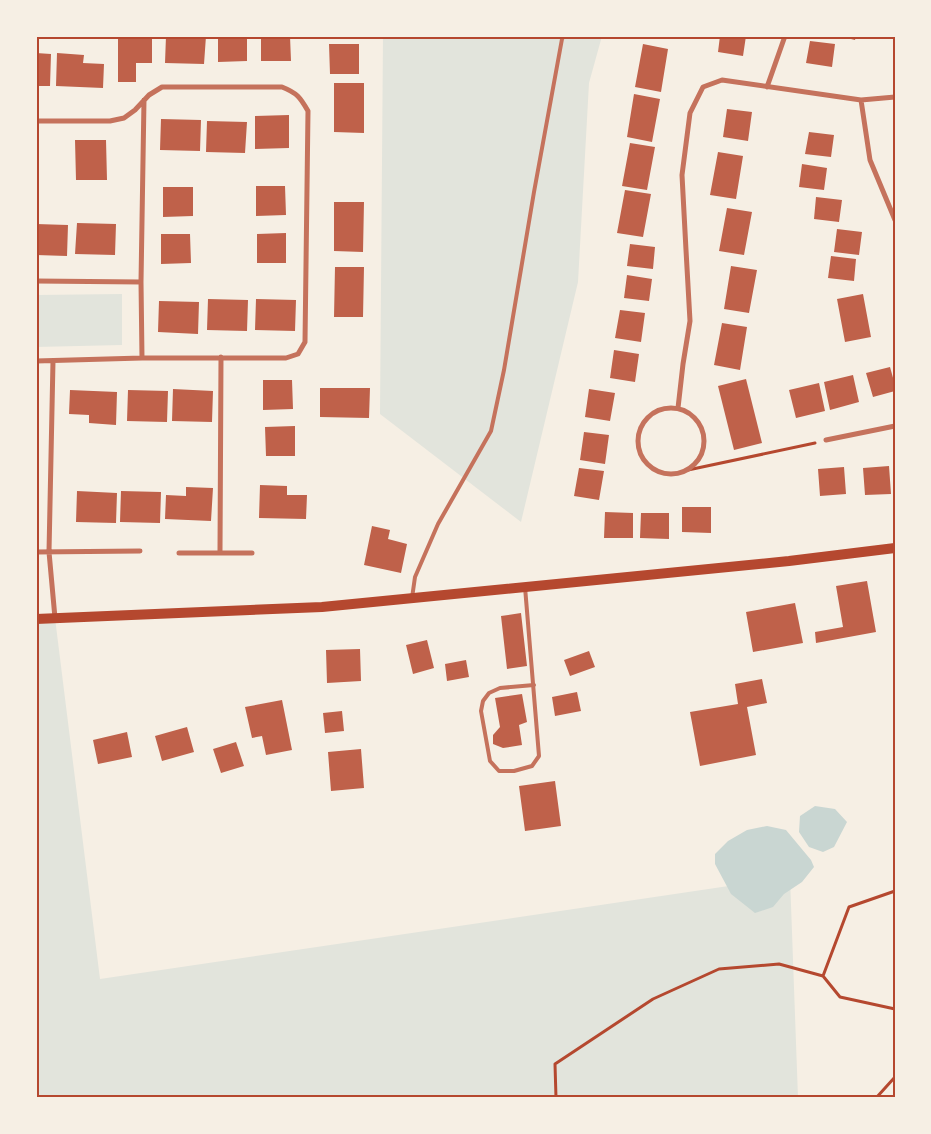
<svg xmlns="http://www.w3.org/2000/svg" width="931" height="1134" font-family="Lora,serif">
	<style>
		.green { fill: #e2e4dc }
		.water { fill: #c9d6d2 }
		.building { fill: #bf614a }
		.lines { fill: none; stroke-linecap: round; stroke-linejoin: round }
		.path { stroke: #b5482f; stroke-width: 3 }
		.service { stroke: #c5725c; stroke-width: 4 }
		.minor { stroke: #c5725c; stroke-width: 5 }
		.secondary { stroke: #b5482f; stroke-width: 10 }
		.neatline { fill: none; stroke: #b5482f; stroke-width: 2 }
	</style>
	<rect width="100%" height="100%" fill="#f6efe4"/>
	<!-- green -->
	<path class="green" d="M383 36H602L589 83 578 282 521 522 380 414Z
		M122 294V345L36 347V295Z
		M36 618H55L100 979 790 877 798 1098H36Z"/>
	<!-- water -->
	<path class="water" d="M815 806 835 809 847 822 834 847 823 852 809 847 799 832 800 816Z
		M767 826 786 830 811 860 814 867 802 882 784 894 773 907 755 913 731 894 715 864V854L728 841 747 830Z"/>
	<!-- building -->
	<path class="building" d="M166 36H206L204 64 165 63Z
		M218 36H247V61L218 62Z
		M261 36H290L291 61H261Z
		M720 36H746L743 56 718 52Z
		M843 36H856L855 40 843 37Z
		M118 39H152V63H136V82H118Z
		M810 41 835 44 832 67 806 63Z
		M329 44H359V74H330Z
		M643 44 668 49 661 92 635 87Z
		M36 53 51 54 50 86H36Z
		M57 53 84 55 83 63 104 64 103 88 56 86Z
		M334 83H364V133L334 132Z
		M634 94 660 99 652 142 627 137Z
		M727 109 752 112 748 141 723 137Z
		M289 115V148L255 149V116Z
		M161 119 201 120 200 151 160 150Z
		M207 121 247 122 245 153 206 152Z
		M809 132 834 135 831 157 805 154Z
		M75 140H106L107 180H76Z
		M630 143 655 147 647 190 622 186Z
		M718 152 743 156 736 199 710 195Z
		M802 164 827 168 824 190 799 187Z
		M256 186H285L286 215 256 216Z
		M163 187H193V216L163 217Z
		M625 190 651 194 643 237 617 233Z
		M816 197 842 200 839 222 814 219Z
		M334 202H364L363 252 334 251Z
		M727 208 752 212 744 255 719 251Z
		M77 223 116 224 115 255 75 254Z
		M36 224 68 225 67 256 36 255Z
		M837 229 862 232 859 255 834 252Z
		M286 233V263H257V234Z
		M161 234H190L191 263 161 264Z
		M630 244 655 247 653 269 627 266Z
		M831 256 856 259 854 281 828 278Z
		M731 266 757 270 749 313 724 309Z
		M335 267H364L363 317H334Z
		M627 275 652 279 649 301 624 298Z
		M863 294 871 337 845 342 837 299Z
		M208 299 248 300 247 331 207 330Z
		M256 299 296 300 295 331 255 330Z
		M159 301 199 302 198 334 158 332Z
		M620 310 645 313 641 342 615 338Z
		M722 323 747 327 740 370 714 365Z
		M614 350 639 354 635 382 610 378Z
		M890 367 895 385V391L873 397 866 373Z
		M853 375 859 402 830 410 824 382Z
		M746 379 762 443 734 450 718 386Z
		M263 380H292L293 409 263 410Z
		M819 383 825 411 796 418 789 390Z
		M320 388H370L369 418 320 417Z
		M173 389 213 391 212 422 172 421Z
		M589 389 615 393 610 421 585 417Z
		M70 390 117 392 116 425 89 423V415L69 414Z
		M128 390 168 391 167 422 127 421Z
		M295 426V456H266L265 427Z
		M584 432 609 435 605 464 580 460Z
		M889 466 891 494 865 495 863 468Z
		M844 467 846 494 820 496 818 469Z
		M579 468 604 471 599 500 574 496Z
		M260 485 287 486V495H307L306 519 259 518Z
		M186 487 213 488 211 521 165 519 166 495 186 496Z
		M77 491 117 493 116 523 76 522Z
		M121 491 161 492 160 523 120 522Z
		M682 507H711V533L682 532Z
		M605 512 633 513V538H604Z
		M641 513H669V539L640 538Z
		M372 526 390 530 388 539 407 544 401 573 364 565Z
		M867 581 876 632 816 643 815 632 843 627 836 586Z
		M795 603 803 643 753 652 746 612Z
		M521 613 527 666 507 669 501 616Z
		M427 640 434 668 413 674 406 645Z
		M360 649 361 681 327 683 326 650Z
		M589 651 595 667 570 676 564 660Z
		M466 660 469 677 447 681 445 664Z
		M762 679 767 703 747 707 756 755 700 766 690 712 738 704 735 684Z
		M577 692 581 711 555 716 552 697Z
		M522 694 527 722 519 725 522 745 503 748 493 744V735L500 727 495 698Z
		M282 700 292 750 266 755 262 736 252 738 245 707Z
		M342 711 344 731 325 733 323 713Z
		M187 727 194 752 162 761 155 736Z
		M127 732 132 757 98 764 93 740Z
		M236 742 244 766 221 773 213 749Z
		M361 749 364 788 331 791 328 752Z
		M555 781 561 826 525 831 519 786Z"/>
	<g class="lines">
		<!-- path -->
		<path class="path" d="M688 470 815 443
			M823 976 840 997 895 1009
			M556 1098 555 1064 653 999 719 969 779 964 823 976 849 907 895 891
			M876 1098 895 1077"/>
		<!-- service -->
		<path class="service" d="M525 587 539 756 532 766 514 771H499L490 761 481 711 483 701 489 693 500 688 534 685
			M412 598 415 577 438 524 491 431 504 370 534 192 562 39 564 36"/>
		<!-- minor -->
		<path class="minor" d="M767 87 785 36
			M861 100 870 160 895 220
			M36 121H110L124 118 135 110 149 95 162 87H282C297 93 300 97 308 111L305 342 298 354 286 358H142L36 361
			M36 281 141 282
			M142 358 141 282 144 100
			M53 361 49 552 55 618
			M638 441a33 33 0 1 1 66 0a33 33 0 1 1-66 0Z
			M678 408 683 364 690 321 686 250 682 175 690 113 703 87 722 80 861 100 895 97
			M826 440 895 426
			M36 552 140 551
			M220 552 221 357
			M179 553H252"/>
		<!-- secondary -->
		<path class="secondary" d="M36 619 322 607 789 561 895 548"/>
	</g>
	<!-- border -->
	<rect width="931" height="1134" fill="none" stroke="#f6efe4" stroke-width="75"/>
	<rect x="38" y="38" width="856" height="1058" class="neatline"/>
</svg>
